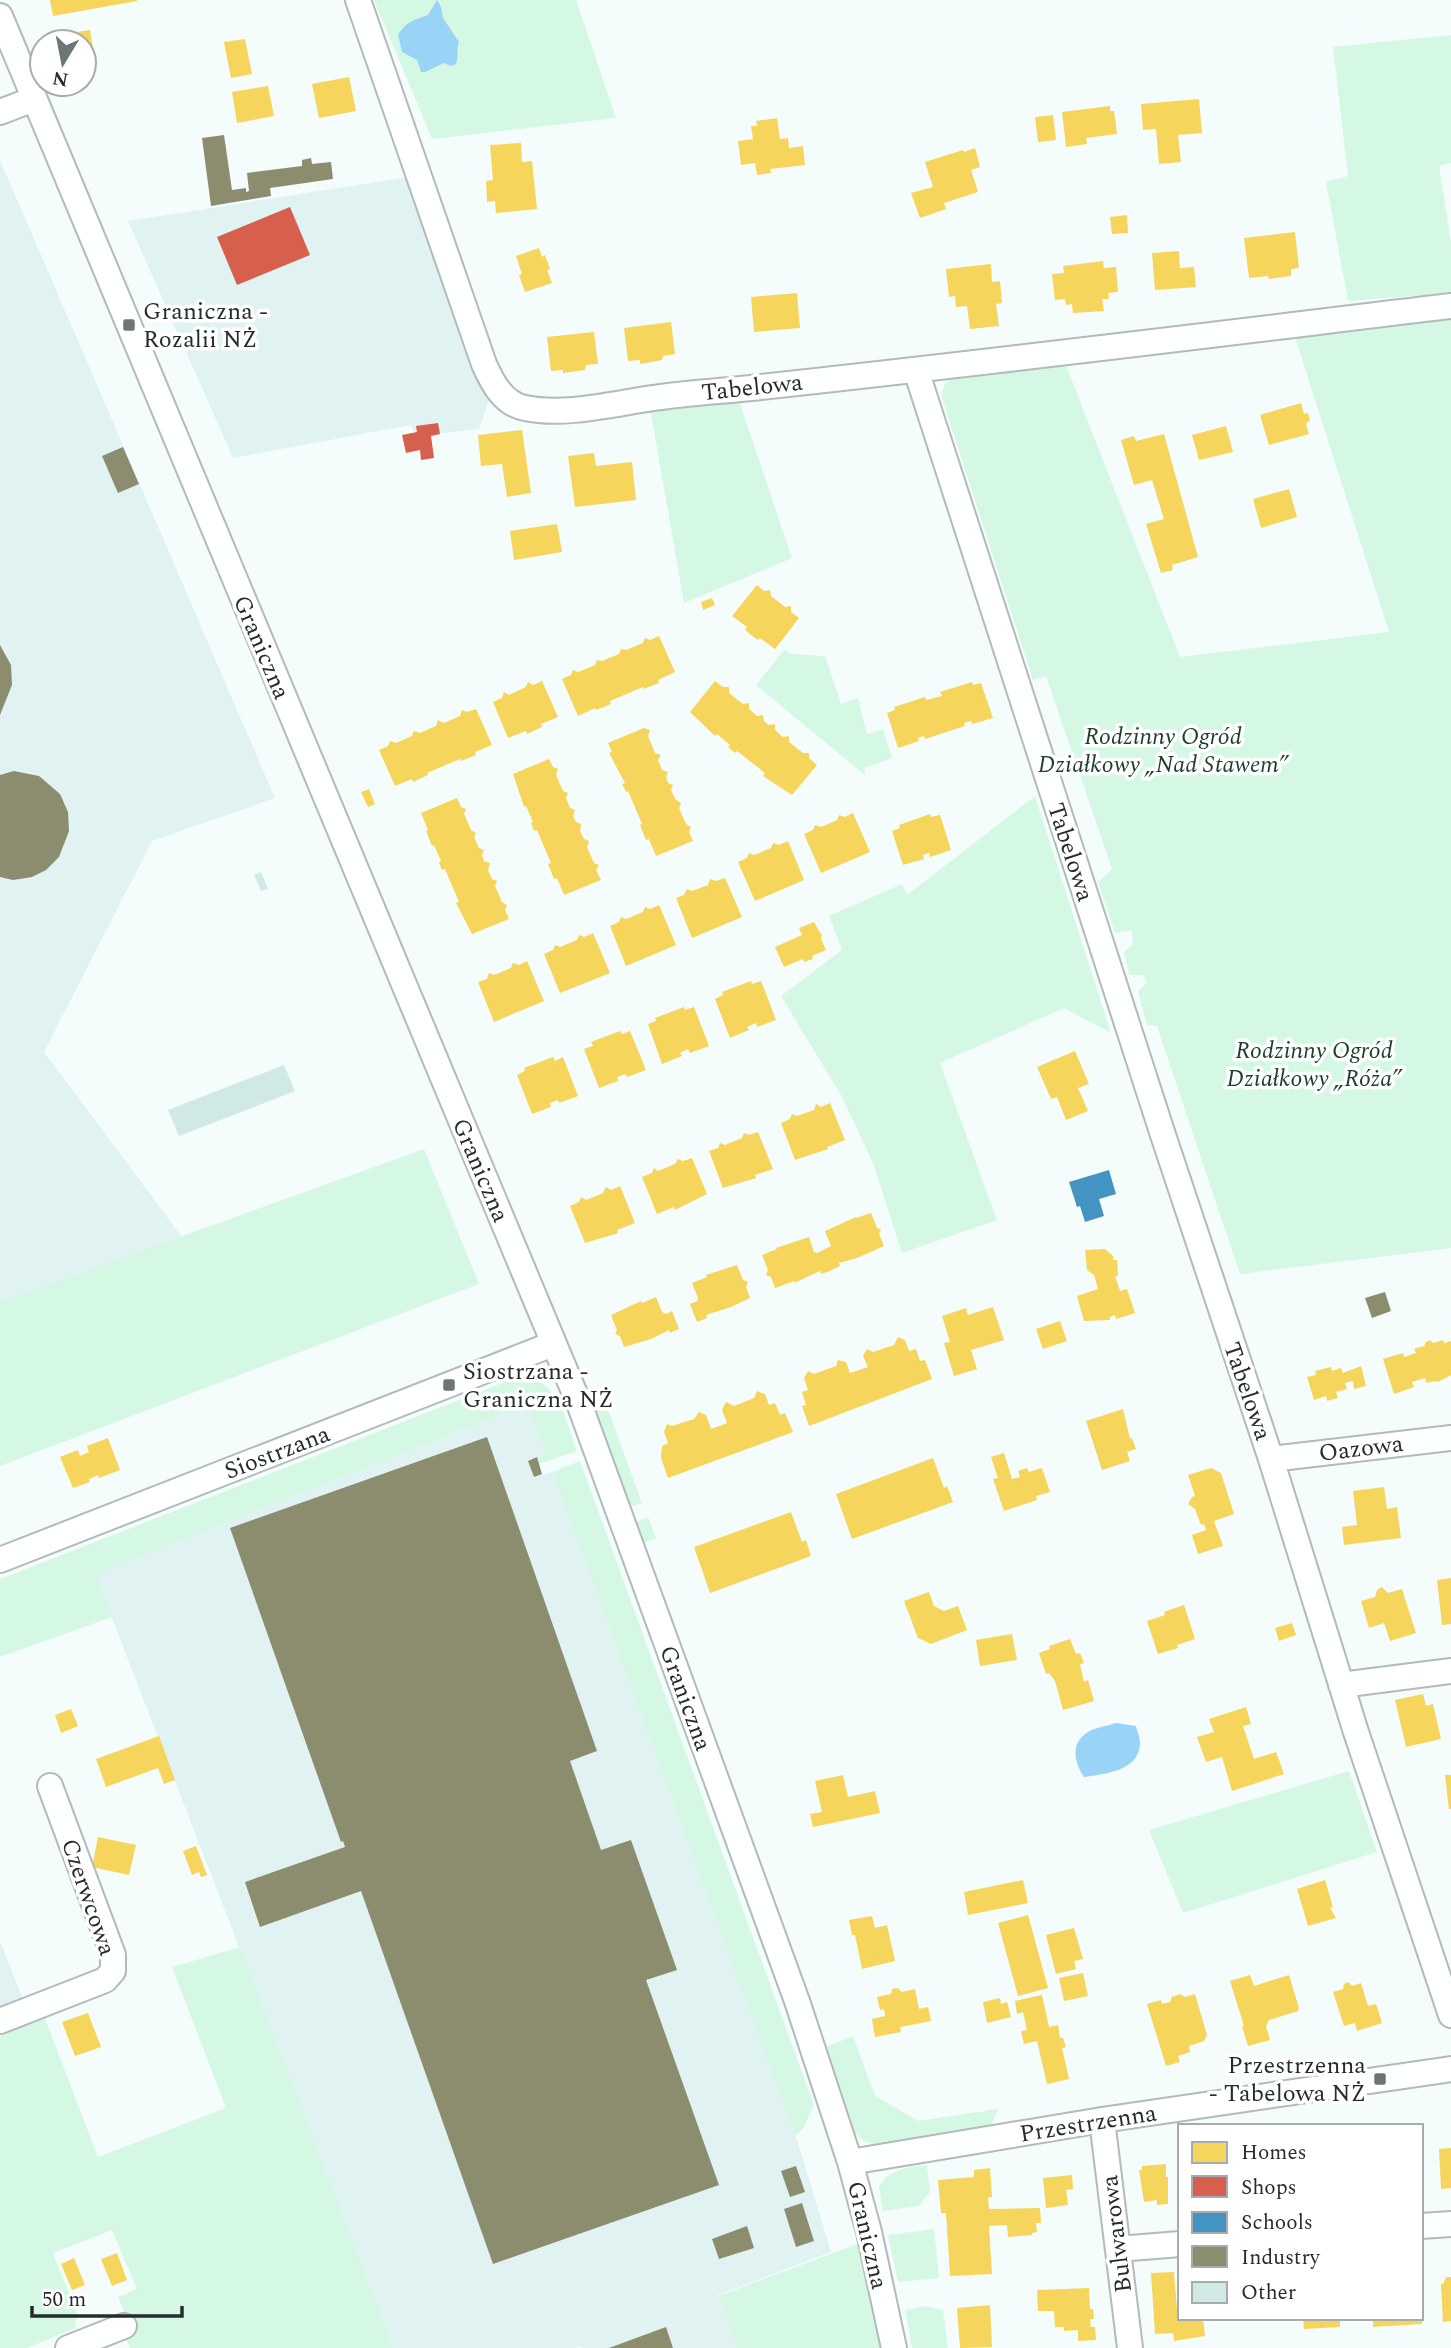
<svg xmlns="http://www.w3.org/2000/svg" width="1451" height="2348" font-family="Spectral,serif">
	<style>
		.built { fill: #e0f2f2 }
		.green { fill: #d5f8e5 }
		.water { fill: #99d4f6 }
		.homes { fill: #f6d55c }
		.shops { fill: #d6604d }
		.schools { fill: #4393c3 }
		.industry { fill: #8c8c6e }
		.building { fill: #d1e9e5 }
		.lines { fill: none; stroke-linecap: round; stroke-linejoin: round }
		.minor-casing { stroke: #b4b9b9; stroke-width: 28 }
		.minor { stroke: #feffff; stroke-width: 24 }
		.poi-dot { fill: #6e7575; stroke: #fff; stroke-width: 2.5 }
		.labels { text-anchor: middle; stroke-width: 7; stroke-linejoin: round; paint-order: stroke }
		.poi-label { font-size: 24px; fill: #262c2c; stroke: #fff; text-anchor: start }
		.street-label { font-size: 24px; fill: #262c2c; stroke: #fff }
		.park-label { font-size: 24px; font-style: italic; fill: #1b3f2c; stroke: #fff }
	</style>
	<rect width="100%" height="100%" fill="#f5fcfc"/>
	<!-- built -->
	<path class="built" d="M0 160 275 798 152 841 44 1052 182 1237 0 1303Z
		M408 177 489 399 479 429 416 436 411 425 233 458 128 221Z
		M528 1405 545 1454 528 1461 534 1477 552 1472 799 2146 831 2252 718 2295 737 2348H582L581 2346 576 2348H394L95 1574Z
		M0 1941 23 1999 0 2008Z"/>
	<!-- green -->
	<path class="green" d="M374 0H576L616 118 432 139Z
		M1451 35V163L1439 166 1451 243V293L1348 301 1326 182 1348 176 1333 47Z
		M1451 316V1248L1240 1274 1157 1026 1147 1025 1138 992 1147 982 1143 975H1129L1124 952 1133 944 1132 930 1115 933 1098 882 1112 869 1046 676 1033 680 941 395 945 384 952 378 1065 363 1180 657 1389 632 1294 334Z
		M738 398 792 558 684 603 650 408Z
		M785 649 791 654 825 656 841 704 858 698 867 734 883 729 892 758 864 768 866 776 756 685Z
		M1035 796 1111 1033 1064 1008 940 1063 997 1220 902 1253 873 1163 841 1095 781 996 842 950 829 916 902 884 907 895Z
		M424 1149 479 1284 0 1466V1302Z
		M518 1377C560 1378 565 1418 577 1451L539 1464 537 1457 545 1454 527 1405 96 1574 112 1617 0 1657V1579Z
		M596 1407 609 1412 642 1503 633 1506 627 1504 592 1408Z
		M580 1461 814 2105 803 2129 795 2136 552 1472Z
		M648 1517 656 1538 643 1543 640 1541 635 1527 638 1521Z
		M1349 1771 1377 1852 1183 1913 1149 1830Z
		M240 1947 394 2348H130L125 2337 133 2334 118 2297 137 2289 112 2230 53 2253 77 2313 75 2328 27 2348H0V2036L44 2016 98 2157 226 2108 172 1967Z
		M853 2036 875 2096 918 2121 998 2109 991 2126 878 2144C867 2144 862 2140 854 2132L826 2047Z
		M927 2165 930 2192 919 2206 883 2211 879 2187C889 2168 907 2168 927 2165Z
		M934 2229 939 2278 898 2282 888 2235Z
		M860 2243 881 2348H737L718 2296Z
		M925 2306 943 2310 948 2348H912L905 2310Z"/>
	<!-- water -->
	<path class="water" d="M437 0 441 7 443 18 459 42C456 50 459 57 456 64L451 66 444 63 425 72H421L417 60 402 52 398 35C406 22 414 20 428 15Z
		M1116 1723 1136 1726C1137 1731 1140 1738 1140 1743 1140 1771 1104 1774 1084 1777 1074 1762 1070 1743 1088 1732 1096 1727 1108 1726 1116 1723Z"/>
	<!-- homes -->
	<path class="homes" d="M50 0H137V1L53 16Z
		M90 30 93 48 84 49V42H65L63 34Z
		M245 39 252 74 231 78 224 42Z
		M349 77 356 111 319 118 312 84Z
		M268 86 274 116 237 123 232 92Z
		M1199 99 1202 133 1178 135 1181 162 1159 164 1156 129 1143 130 1141 104Z
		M1110 106V111H1114L1117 134 1086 138 1087 144 1066 147 1062 112Z
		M1053 115 1056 140 1038 142 1035 117Z
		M777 118 780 139 788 138 789 148 803 146 805 165 770 169 771 173 757 175 755 163 741 165 738 141 753 139 751 126H757L756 121Z
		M521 143 522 162 532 161 537 209 496 213 495 201 487 202 486 181 493 180 490 145Z
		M975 148 980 167 971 170 978 192 944 203 946 209 920 218 911 193 933 187 925 162 963 150 964 152Z
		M1127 215 1128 233 1112 234 1110 217Z
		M1295 232 1299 268 1291 269V276L1269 279 1268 276 1249 278 1244 238Z
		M539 248 542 257 545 255 550 269 547 270 552 283 525 292 519 275 522 274 516 256Z
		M1179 251 1180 268 1194 267 1196 287 1155 290 1152 253Z
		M1103 261 1104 268 1116 267 1118 292 1108 293 1109 299H1102L1104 311 1073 313 1072 304 1066 305 1065 299 1055 300 1052 274 1064 273 1063 266Z
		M991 264 992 282 1000 281 1002 303 996 304 999 326 970 329 967 306 956 307 955 296 949 297 946 269Z
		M797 293 800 328 754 332 751 297Z
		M671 322 675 354 663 356 662 360 640 364V360L628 361 624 328Z
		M594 332 598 364 586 365 585 370 563 373V370L551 371 547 337Z
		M1301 403 1304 414 1308 413 1310 420 1306 424 1309 434 1269 445 1260 415Z
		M1226 426 1233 452 1199 460 1192 435Z
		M522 430 531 493 507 497 502 464 481 466 478 435Z
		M1164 434 1198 557 1172 565 1173 570 1161 573 1146 524 1164 519 1159 503 1152 480 1134 485 1121 440 1134 436 1136 441Z
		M594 453 596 466 632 462 636 500 575 507 568 456Z
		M1289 489 1297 517 1261 528 1253 499Z
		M557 524 562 552 514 560 510 531Z
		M757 585 764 591 770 590 771 596 785 607 791 606V612L799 618 775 649 760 638 758 640 751 635 745 630 747 627 732 616Z
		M712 598 715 605 703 610 701 602Z
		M659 636 675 672 658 680 659 683 651 686 644 689 643 687 610 701 611 704 604 707 596 710 595 708 578 716 562 679 571 675 573 670 578 672 595 665 597 660 602 661 619 654 621 649 626 650 643 643 645 638 650 640Z
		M542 681 558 717 541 724 542 727 527 734 526 731 508 738 493 702 502 698 504 692 509 695 526 687 528 682 533 685Z
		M715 681 723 687H729V693L743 704 749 703V709L757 716 763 715 764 721 769 725 775 724V730L783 737 789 736V742L803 753H809V758L817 765 792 795 763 776 765 773 737 751 735 753 728 747 730 745 717 734 715 736 690 712Z
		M972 682 973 685 981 683 993 718 972 724 971 721 964 723 965 726 925 739 924 736 918 738 919 741 898 748 887 713 895 710 894 707 925 697 926 700 942 696 940 692Z
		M476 709 492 745 475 752 476 755 461 761 460 759 427 773 428 775 413 782 412 779 395 786 379 750 388 746 390 741 396 743 412 736 414 731 420 733 436 726 438 720 444 723 460 716 462 710 467 712Z
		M644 728 650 730 648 736 655 753 661 755 658 760 662 770 668 772 666 777 668 783 673 785 671 790 676 800 681 803 679 808 686 824 691 827 689 832 693 841 656 856 649 839 646 840 640 825 642 824 628 791 626 792 622 784 625 783 609 753 612 752 608 743Z
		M549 759 553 767 558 769 556 775 563 791 568 793 566 798 570 808 575 810 573 816 576 822 581 824 580 831 584 839 589 841 587 847 594 863 599 865 596 870 601 880 564 895 557 878 554 879 548 864 551 863 537 830 534 831 531 823 533 822 526 806 524 807 513 774Z
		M369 789 375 804 368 807 361 792Z
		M457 798 461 807 466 809 464 814 471 830 476 833 474 837 479 848 484 850 482 855 484 861 490 863 488 870 492 879 497 881 495 886 502 902 507 905 505 910 509 919 472 934 456 903 459 902 445 869 442 870 439 863 441 861 434 845 432 846 426 831 428 830 421 813Z
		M853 813 870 852 821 873 804 834 813 830 815 825 821 827 837 820 839 815 845 817Z
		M930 814 931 817 940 815 951 850 930 857 929 853 923 855 924 859 903 865 892 831 900 828 899 825Z
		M788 841 804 880 755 901 738 862 747 858 749 853 754 855 771 848 773 843 779 845Z
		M725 878 742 917 692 938 676 898 684 895 687 889 692 891 708 885 710 879 716 881Z
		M659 905 676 945 626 966 610 926 619 922 621 917 626 919 643 912 645 907 650 909Z
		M814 922 822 936 821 939 826 950 812 956 813 959 804 962 803 959 784 967 775 947 802 935 799 928Z
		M593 933 610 973 560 993 544 954 553 950 555 945 560 947 577 940 579 935 584 937Z
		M527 961 544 1001 494 1022 478 982 487 979 489 973 494 975 511 968 513 963 519 965Z
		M751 981 752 984 761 981 776 1020 757 1027 756 1023 747 1027 749 1030 730 1038 715 999 723 995 722 992Z
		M684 1007 685 1010 694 1007 709 1046 690 1053 688 1049 680 1053 682 1056 662 1064 648 1024 656 1021 655 1018Z
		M620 1031 622 1034 630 1031 646 1070 627 1077 625 1074 617 1077 618 1081 599 1088 584 1049 593 1046 591 1042Z
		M1075 1051 1089 1084 1078 1088 1088 1111 1066 1120 1057 1097 1051 1099 1037 1067Z
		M553 1057 555 1061 563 1057 578 1096 559 1103 558 1100 550 1103 551 1107 532 1114 517 1075 525 1071 524 1068Z
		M830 1103 845 1140 827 1147 828 1149 795 1160 781 1123 790 1119 792 1114 797 1116 814 1110 816 1104 821 1107Z
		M758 1132 773 1169 755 1175 756 1178 723 1188 709 1151 718 1148 720 1143 725 1145 742 1138 744 1133 749 1135Z
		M692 1158 707 1194 675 1210 674 1207 657 1214 642 1177 652 1173 654 1168 658 1171 675 1164 678 1159 683 1161Z
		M620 1186 635 1223 617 1230 618 1233 585 1243 570 1206 579 1202 581 1197 586 1200 603 1193 606 1187 611 1190Z
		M871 1213 877 1228 881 1230 879 1234 884 1246 857 1258 839 1263 840 1266 830 1271 821 1274 820 1271 794 1283V1281L775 1288 771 1277 766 1275 768 1270 762 1255 777 1249 776 1248 809 1237 814 1252 817 1253 831 1246 825 1231 856 1217V1218Z
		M1105 1249 1113 1256V1260H1117L1118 1276H1115L1120 1291 1127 1289 1135 1313 1116 1319 1115 1315 1110 1317V1320L1084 1321 1077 1296 1098 1289 1094 1275 1087 1270 1085 1250Z
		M737 1265 743 1280 748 1282 746 1287 750 1298 731 1307 706 1315 707 1318 697 1322 690 1304 697 1301 698 1298 692 1283 707 1277 706 1275Z
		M656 1297 662 1312 666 1314 672 1311 679 1329 670 1333 669 1330 651 1339 624 1347 620 1336 615 1334 617 1330 611 1315 641 1301 642 1303Z
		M993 1307 1004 1340 971 1350 977 1369 954 1376 944 1343 950 1342 942 1316 966 1308 968 1315Z
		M1060 1321 1067 1341 1043 1349 1036 1329Z
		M898 1337 905 1340 909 1351 916 1349 920 1361 925 1360 932 1379 809 1426 802 1406 806 1405 802 1392 808 1390 804 1378 808 1371 814 1374 836 1366 838 1360 846 1362 850 1373 868 1367 863 1356 867 1349 873 1352 894 1345Z
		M1430 1340 1433 1343 1443 1340 1444 1343 1451 1341V1375L1438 1382 1435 1381 1426 1383 1425 1378 1412 1382 1414 1387 1394 1394 1383 1359 1403 1353 1404 1357 1416 1353 1414 1349 1424 1346 1426 1342Z
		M1361 1366 1366 1386 1354 1389 1353 1381 1345 1383 1347 1389 1336 1392 1338 1398 1327 1401 1326 1396 1314 1400 1307 1377 1316 1375 1315 1371 1331 1367 1332 1371 1341 1368 1343 1373Z
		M757 1391 765 1394 769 1405 775 1403 780 1415 785 1413 793 1432 668 1478 661 1458 662 1446 668 1443 664 1432 667 1424 672 1426 694 1419 699 1412 706 1415 711 1429 722 1425 727 1423 722 1410 726 1402 734 1406 754 1398Z
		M1123 1409 1130 1439 1132 1438 1136 1449 1127 1452 1130 1461 1102 1470 1086 1421Z
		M108 1438 120 1470 99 1478 98 1475 89 1479 90 1482 73 1488 60 1457 78 1450 80 1456 89 1452 87 1446Z
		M1004 1453 1012 1479 1020 1477 1018 1471 1027 1468 1029 1472 1042 1468 1050 1492 1036 1496 1037 1500 1004 1511 993 1479 998 1478 991 1457Z
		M933 1458 944 1488 947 1486 953 1502 852 1539 836 1494Z
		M1211 1468 1221 1473 1234 1514 1214 1521 1223 1546 1198 1554 1192 1535 1206 1530 1204 1524 1201 1525 1195 1509 1188 1504 1192 1497 1195 1496 1188 1475Z
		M1384 1487 1387 1509 1397 1507 1401 1538 1344 1545 1342 1527 1357 1525 1353 1491Z
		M791 1512 802 1542 806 1540 811 1556 710 1593 694 1547Z
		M1451 1578V1624L1442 1625 1437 1580Z
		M1382 1587 1388 1593 1402 1589 1416 1633 1390 1641 1384 1623 1369 1628 1361 1601 1375 1597 1377 1590Z
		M929 1592 934 1606 944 1611 958 1606 967 1630 931 1644 918 1638 904 1601Z
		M1184 1605 1195 1639 1177 1645 1178 1648 1158 1654 1147 1621 1165 1615 1164 1612Z
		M1292 1623 1296 1635 1279 1641 1275 1628Z
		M1012 1634 1017 1660 980 1666 976 1640Z
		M1070 1639 1076 1654 1080 1653 1084 1663 1080 1664 1084 1682 1088 1680 1094 1701 1063 1710 1055 1681 1049 1673 1046 1674 1039 1653 1050 1649 1049 1646Z
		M1423 1694 1426 1706 1433 1704 1441 1739 1406 1747 1395 1700Z
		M1246 1707 1251 1724 1243 1726 1254 1759 1276 1752 1284 1774 1232 1791 1222 1757 1206 1762 1197 1737 1214 1732 1209 1719Z
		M71 1709 78 1726 61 1733 55 1715Z
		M159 1736 175 1780 164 1784 158 1768 106 1787 96 1759Z
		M843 1775 848 1797 875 1791 880 1813 813 1827 810 1814 822 1812 815 1781Z
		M1445 1775H1451V1809H1449Z
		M98 1837 136 1845 129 1875 92 1867Z
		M196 1846 207 1875 201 1877 199 1872 192 1875 183 1851Z
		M1023 1880 1028 1903 968 1915 964 1892Z
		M1325 1880 1333 1907 1330 1908 1336 1918 1308 1926 1297 1889Z
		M1028 1915 1048 1988 1018 1996 998 1923Z
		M872 1916 875 1928 887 1925 895 1961 862 1969 855 1935H852L849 1920Z
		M1074 1928 1083 1959 1074 1961 1076 1969 1056 1974 1046 1935Z
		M1083 1973 1088 1996 1064 2001 1059 1978Z
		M1250 1975 1254 1986 1289 1975 1299 2008 1298 2011 1269 2020 1266 2026 1270 2040 1248 2046 1242 2026H1244L1230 1981Z
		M1348 1982 1352 1986 1361 1983 1368 2006 1376 2004 1382 2023 1357 2031 1355 2023 1344 2026 1333 1992 1343 1989 1344 1984Z
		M898 1988 902 1992 915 1989 919 2009 928 2007 931 2021 900 2027 901 2032 875 2037 872 2019 885 2016 884 2009 880 2010 877 1997 891 1994 892 1989Z
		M1180 1994 1185 1997 1195 1994 1207 2035 1204 2041 1189 2046 1190 2052 1178 2056 1180 2062 1166 2066 1147 2004 1161 2000 1162 2004 1170 2002 1172 1997Z
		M1042 1995 1049 2027 1058 2025 1060 2038H1063L1066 2047 1062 2048 1069 2079 1047 2084 1037 2041 1024 2044 1021 2031 1027 2030 1023 2012 1017 2014 1015 2001Z
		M1000 1998 1001 2004 1007 2002 1011 2017 987 2023 983 2002Z
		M88 2013 101 2047 75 2056 62 2022Z
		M1451 2148V2188L1441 2189 1439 2149Z
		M1166 2164V2177H1168V2204L1157 2205V2200L1144 2202 1139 2170H1142V2166Z
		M990 2168 992 2197H988L989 2209 1040 2208 1041 2223H1036L1037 2232 1032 2233V2235L1008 2237 1007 2225 989 2226 992 2274 950 2276 946 2213H941L938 2180 974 2177V2170Z
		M1072 2175 1073 2189 1066 2190 1068 2205 1046 2208 1043 2178Z
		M117 2253 127 2280 112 2286 101 2259Z
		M74 2258 85 2285 72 2290 61 2264Z
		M1174 2272 1177 2309H1180V2318H1203L1205 2336 1174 2341 1173 2333 1155 2334 1151 2273Z
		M1446 2277H1451V2321L1443 2322 1441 2284H1443Z
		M1089 2288 1090 2309H1093L1094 2319H1090L1091 2327H1095L1096 2340 1078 2341V2330L1064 2331V2327H1055L1054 2311H1038L1037 2290Z
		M990 2305 992 2347 960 2348 957 2308Z
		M1303 2318H1340V2327L1304 2329Z
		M1373 2318H1422V2324L1373 2327Z"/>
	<!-- shops -->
	<path class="shops" d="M290 207 310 255 237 285 217 237Z
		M438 423 440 434 431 436 434 458 421 460 420 450 406 453 402 435 417 432 416 426Z"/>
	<!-- schools -->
	<path class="schools" d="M1109 1170 1116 1194 1099 1199 1104 1216 1085 1222 1080 1206 1077 1207 1069 1182Z"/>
	<!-- industry -->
	<path class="industry" d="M224 135 232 190 246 188V192L249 191 247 173 302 166V160L311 158 312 164 331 162 333 179 270 188 271 196 211 206 202 138Z
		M123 447 139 484 118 493 102 456Z
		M0 645 11 665 12 685 0 715Z
		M14 771 39 776 60 794 68 812 69 831 59 857 46 870 32 877 13 880 0 877V775Z
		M1385 1292 1391 1311 1372 1318 1365 1298Z
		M487 1437 597 1751 570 1761 601 1850 631 1840 677 1970 646 1980 719 2185 493 2264 361 1891 260 1927 245 1882 345 1847 343 1841 341 1842 230 1528Z
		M537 1457 542 1474 534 1477 528 1461Z
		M796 2166 805 2192 790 2197 781 2171Z
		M802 2203 814 2241 796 2247 784 2209Z
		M747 2226 754 2248 719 2259 712 2239Z
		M666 2327 673 2348H609Z"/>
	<!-- building -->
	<path class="building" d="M261 872 268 889 261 891 254 875Z
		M284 1065 295 1091 179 1136 168 1110Z"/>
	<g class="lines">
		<!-- minor casing -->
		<g class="minor-casing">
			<path id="minor" d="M358 0 484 364C492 382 503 404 525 408 567 417 619 402 661 397 691 393 721 391 751 388 985 363 1218 334 1451 306
				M0 16 580 1406 797 2001 850 2162 869 2232 894 2348
				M0 112 34 99
				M916 370 1163 1135 1271 1459 1356 1732 1451 2015
				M1271 1459 1451 1438
				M0 1560 553 1344
				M1341 1685 1451 1671
				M0 2021 105 1980 113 1971V1955L50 1786
				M1102 2120 1130 2348
				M850 2162 1102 2120 1451 2069
				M1421 2226 1451 2224
				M1118 2249 1180 2244
				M68 2348 124 2326"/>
		</g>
		<!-- minor -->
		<use href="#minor" class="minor"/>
	</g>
	<!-- markers -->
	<g class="poi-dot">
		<rect x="122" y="318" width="14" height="14" rx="3.5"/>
		<rect x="442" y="1378" width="14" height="14" rx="3.5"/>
		<rect x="1373" y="2072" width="14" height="14" rx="3.5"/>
	</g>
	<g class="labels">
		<!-- poi labels -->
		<g class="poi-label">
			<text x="143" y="319">Graniczna -<tspan x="143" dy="28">Rozalii NŻ</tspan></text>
			<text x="463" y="1379">Siostrzana -<tspan x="463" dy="28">Graniczna NŻ</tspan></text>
			<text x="1366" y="2073" text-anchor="end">Przestrzenna<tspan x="1366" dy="28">- Tabelowa NŻ</tspan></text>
		</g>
		<!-- street labels -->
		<g class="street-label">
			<text transform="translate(752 387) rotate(-6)" y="8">Tabelowa</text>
			<text transform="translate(262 647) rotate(67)" y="8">Graniczna</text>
			<text transform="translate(1071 852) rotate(72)" y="8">Tabelowa</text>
			<text transform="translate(481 1170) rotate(67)" y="8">Graniczna</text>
			<text transform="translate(1248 1391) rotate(71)" y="8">Tabelowa</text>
			<text transform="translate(1361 1448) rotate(-7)" y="8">Oazowa</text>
			<text transform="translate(277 1452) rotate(-21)" y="8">Siostrzana</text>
			<text transform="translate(686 1698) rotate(70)" y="8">Graniczna</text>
			<text transform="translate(89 1897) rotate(71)" y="8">Czerwcowa</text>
			<text transform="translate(1088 2123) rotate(-9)" y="8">Przestrzenna</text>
			<text transform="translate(1116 2234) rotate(-97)" y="8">Bulwarowa</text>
			<text transform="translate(868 2235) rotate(77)" y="8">Graniczna</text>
		</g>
		<!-- park labels -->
		<g class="park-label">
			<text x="1163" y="744">Rodzinny Ogród<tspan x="1163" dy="28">Działkowy „Nad Stawem”</tspan></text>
			<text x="1314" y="1058">Rodzinny Ogród<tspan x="1314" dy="28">Działkowy „Róża”</tspan></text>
		</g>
	</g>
	<!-- legend -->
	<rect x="1178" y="2124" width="245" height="196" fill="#ffffff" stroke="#a8abab" stroke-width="2"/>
	<rect x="1192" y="2142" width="35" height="21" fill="#f6d55c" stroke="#a8abab" stroke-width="2"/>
	<text x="1241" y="2159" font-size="21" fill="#262c2c">Homes</text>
	<rect x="1192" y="2176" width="35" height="21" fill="#d6604d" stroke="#a8abab" stroke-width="2"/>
	<text x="1241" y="2194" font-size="21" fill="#262c2c">Shops</text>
	<rect x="1192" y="2212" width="35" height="21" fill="#4393c3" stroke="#a8abab" stroke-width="2"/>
	<text x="1241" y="2229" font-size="21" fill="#262c2c">Schools</text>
	<rect x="1192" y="2246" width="35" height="21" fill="#8c8c6e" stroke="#a8abab" stroke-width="2"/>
	<text x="1241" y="2264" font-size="21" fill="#262c2c">Industry</text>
	<rect x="1192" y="2282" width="35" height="21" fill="#d1e9e5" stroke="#a8abab" stroke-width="2"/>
	<text x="1241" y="2299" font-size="21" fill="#262c2c">Other</text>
	<!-- north arrow -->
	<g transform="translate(63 63) rotate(190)"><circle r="33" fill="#ffffff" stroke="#a8abab" stroke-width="2"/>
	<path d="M0-5L12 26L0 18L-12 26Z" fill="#6e7575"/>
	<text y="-10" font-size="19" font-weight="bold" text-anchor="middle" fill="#262c2c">N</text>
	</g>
	<!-- scale -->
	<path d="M32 2306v10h150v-10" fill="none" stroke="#262c2c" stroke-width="3.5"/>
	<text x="42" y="2306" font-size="21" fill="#262c2c" stroke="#ffffff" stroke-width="5" paint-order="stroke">50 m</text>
</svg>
